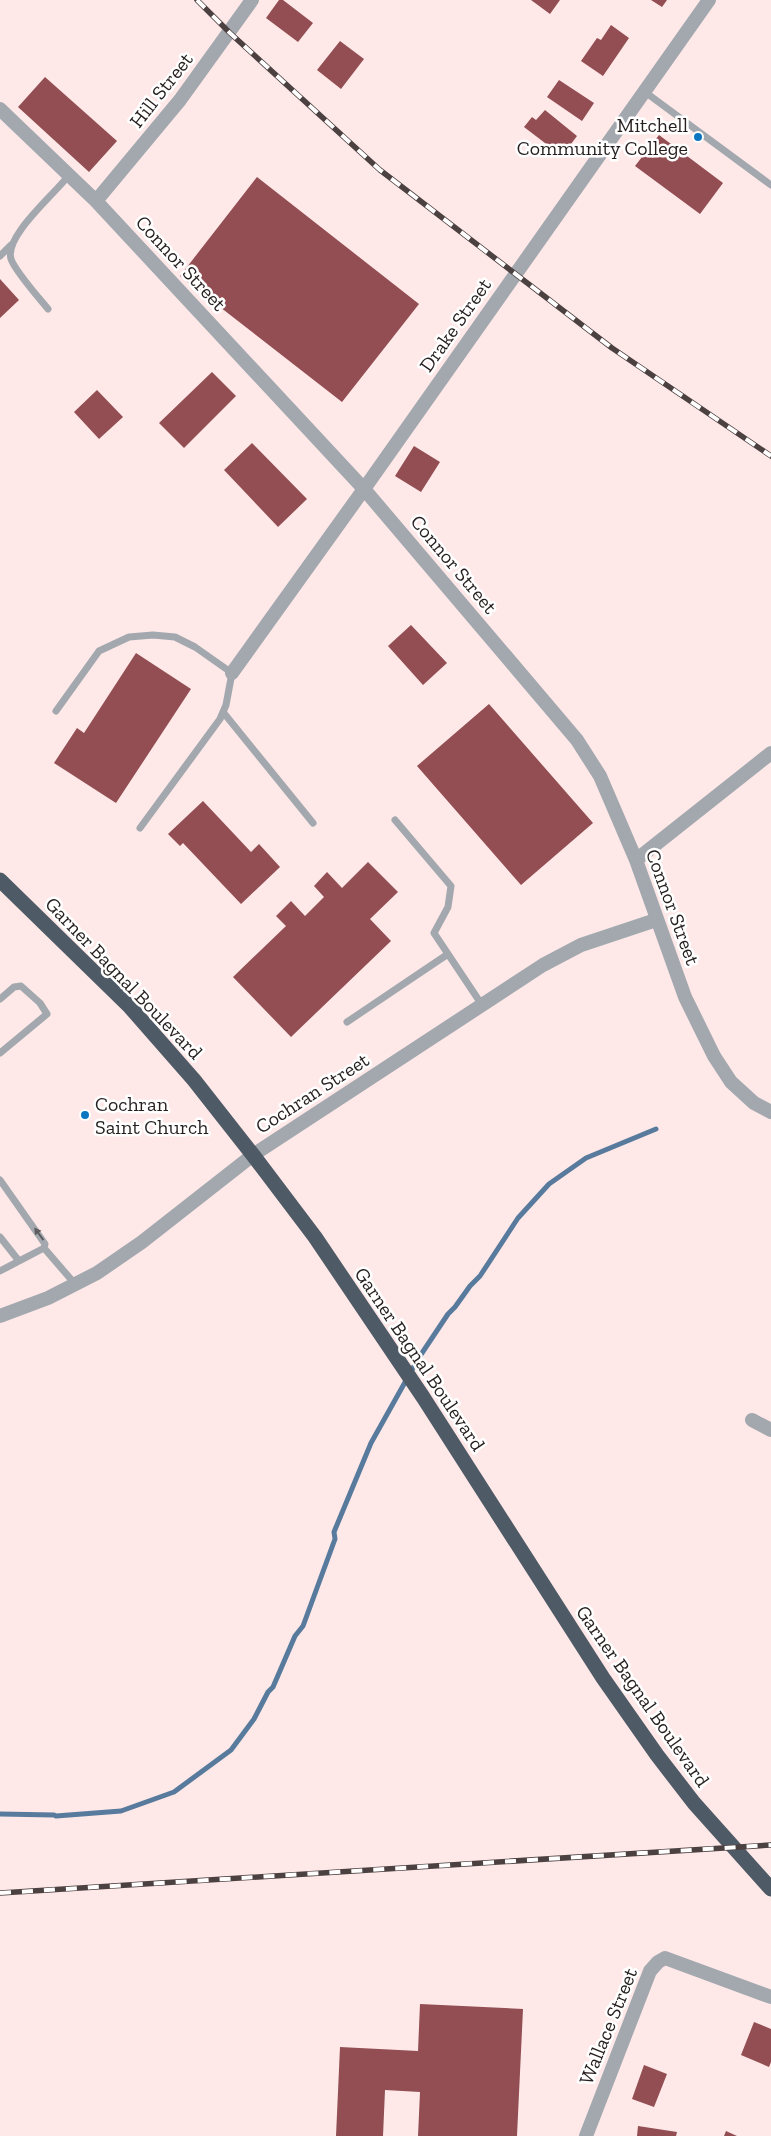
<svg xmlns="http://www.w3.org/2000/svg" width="771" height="2136" font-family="'Zilla Slab',serif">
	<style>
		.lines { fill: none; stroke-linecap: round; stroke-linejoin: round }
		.stream { stroke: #587b9d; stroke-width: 5 }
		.building { fill: #924e52 }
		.lane { stroke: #a2a8ae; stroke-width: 7 }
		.street { stroke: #a2a8ae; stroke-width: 14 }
		.highway { stroke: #4e5a65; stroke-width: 15 }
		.rail-casing { stroke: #4c4141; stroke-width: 5.5 }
		.rail { stroke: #fff; stroke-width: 4; stroke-dasharray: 11; stroke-linecap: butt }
		.oneway { fill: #5e5c5f }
		.poi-dot { fill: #0a75c0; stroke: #fff; stroke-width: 2 }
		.labels { text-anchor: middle; stroke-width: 5; stroke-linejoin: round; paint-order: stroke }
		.street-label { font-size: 20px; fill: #261e1e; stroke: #fff }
		.poi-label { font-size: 20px; fill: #261e1e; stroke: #fff; text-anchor: end }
	</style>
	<rect width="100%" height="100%" fill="#fee8e8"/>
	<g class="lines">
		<!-- stream -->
		<path class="stream" d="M0 1814 54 1815 56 1816 121 1811 174 1792 231 1750 254 1719 268 1692 273 1687 295 1636 303 1626 335 1539 334 1532 371 1443 418 1359 448 1314 455 1307 470 1286 480 1276 518 1218 549 1184 586 1158 656 1129"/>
	</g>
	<!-- building -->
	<path class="building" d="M279 0H283L313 23 298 42 266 18Z
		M531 0H560L550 14Z
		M651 0H667L662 7Z
		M611 25 629 38 603 76 581 61 597 38 601 40Z
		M340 41 364 59 341 89 317 70Z
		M45 77 117 141 89 172 18 107Z
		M559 80 594 103 582 121 547 97Z
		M545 110 577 136 562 156 524 127 532 117 536 120Z
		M659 135 723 183 700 214 635 166Z
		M257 177 419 304 342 402 180 276Z
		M0 279 19 300 0 318Z
		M212 372 236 396 184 448 159 423Z
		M97 390 123 417 99 439 74 412Z
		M252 443 307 499 278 527 224 470Z
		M414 446 440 462 421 492 395 476Z
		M411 625 447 663 423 685 388 646Z
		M136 653 191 689 116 803 54 763 77 728 84 733Z
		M489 704 593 823 521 885 417 766Z
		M203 801 251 852 259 844 280 867 241 904 183 843 180 846 168 834Z
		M368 862 398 892 370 919 391 941 291 1037 233 977 286 926 276 916 291 901 305 916 324 897 314 886 327 872 342 888Z
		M420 2004 523 2009 517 2136H418L420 2092 385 2090 383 2136H336L340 2047 418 2051Z
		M754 2022 771 2029V2062L769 2067 741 2055Z
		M644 2065 667 2074 654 2107 632 2099Z
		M638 2126 677 2132 676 2136H637Z
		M726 2131 737 2136H724Z"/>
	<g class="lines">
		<!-- lane -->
		<path class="lane" d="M645 92 771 185
			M0 256 11 245
			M48 309C39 298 15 271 11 259 4 236 55 194 69 175
			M56 711 99 651 129 637 153 635 175 637 195 647 232 673 226 705 220 719 140 828
			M223 712 313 823
			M395 820 451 886 448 907 434 933 482 1005
			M0 999 14 987 21 986 40 1003 47 1014 0 1053
			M347 1022 448 954
			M0 1180 45 1244 44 1248 0 1271
			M0 1237 19 1261
			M44 1248 75 1284"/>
		<!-- street -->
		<path class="street" d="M0 109 96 201 364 489 577 740 600 776 636 860 685 997 714 1056 731 1082 754 1103 771 1112
			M96 201 180 100 252 0
			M232 673 364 489 709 0
			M636 860 771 753
			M0 1316 48 1298 97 1273 142 1242 253 1155 543 965 581 945 656 920
			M752 1420 771 1430
			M586 2136 650 1971 658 1962 665 1958 771 1997"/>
		<!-- highway -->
		<path class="highway" d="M0 880 130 1007 194 1080 253 1155 315 1237 423 1397 603 1678 657 1755 694 1803 771 1889"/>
		<!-- rail casing -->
		<g class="rail-casing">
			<path id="rail" d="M197 0 230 33 380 170 612 348 771 456
				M0 1893 771 1845"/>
		</g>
		<!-- rail -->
		<use href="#rail" class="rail"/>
	</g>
	<!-- one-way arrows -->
	<defs><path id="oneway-solid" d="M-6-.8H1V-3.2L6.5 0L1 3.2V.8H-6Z" transform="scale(1.25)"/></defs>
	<use class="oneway" href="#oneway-solid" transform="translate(39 1234) rotate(-126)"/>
	<!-- markers -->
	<g class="poi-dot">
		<circle cx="698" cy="137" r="5"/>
		<circle cx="85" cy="1115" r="5"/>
	</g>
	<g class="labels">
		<!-- street labels -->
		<g class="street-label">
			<text transform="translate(161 90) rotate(-52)" y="7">Hill Street</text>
			<text transform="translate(181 263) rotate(47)" y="7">Connor Street</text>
			<text transform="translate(455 325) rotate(-55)" y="7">Drake Street</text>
			<text transform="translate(454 564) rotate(50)" y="7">Connor Street</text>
			<text transform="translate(673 907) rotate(70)" y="7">Connor Street</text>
			<text transform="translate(124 978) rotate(46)" y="7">Garner Bagnal Boulevard</text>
			<text transform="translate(312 1093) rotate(-33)" y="7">Cochran Street</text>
			<text transform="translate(420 1359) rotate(56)" y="7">Garner Bagnal Boulevard</text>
			<text transform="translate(643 1696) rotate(55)" y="7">Garner Bagnal Boulevard</text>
			<text transform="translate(608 2026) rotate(-68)" y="7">Wallace Street</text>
		</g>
		<!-- poi labels -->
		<g class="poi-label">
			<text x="688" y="132">Mitchell<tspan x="688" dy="23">Community College</tspan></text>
			<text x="95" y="1111" text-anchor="start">Cochran<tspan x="95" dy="23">Saint Church</tspan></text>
		</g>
	</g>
</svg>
